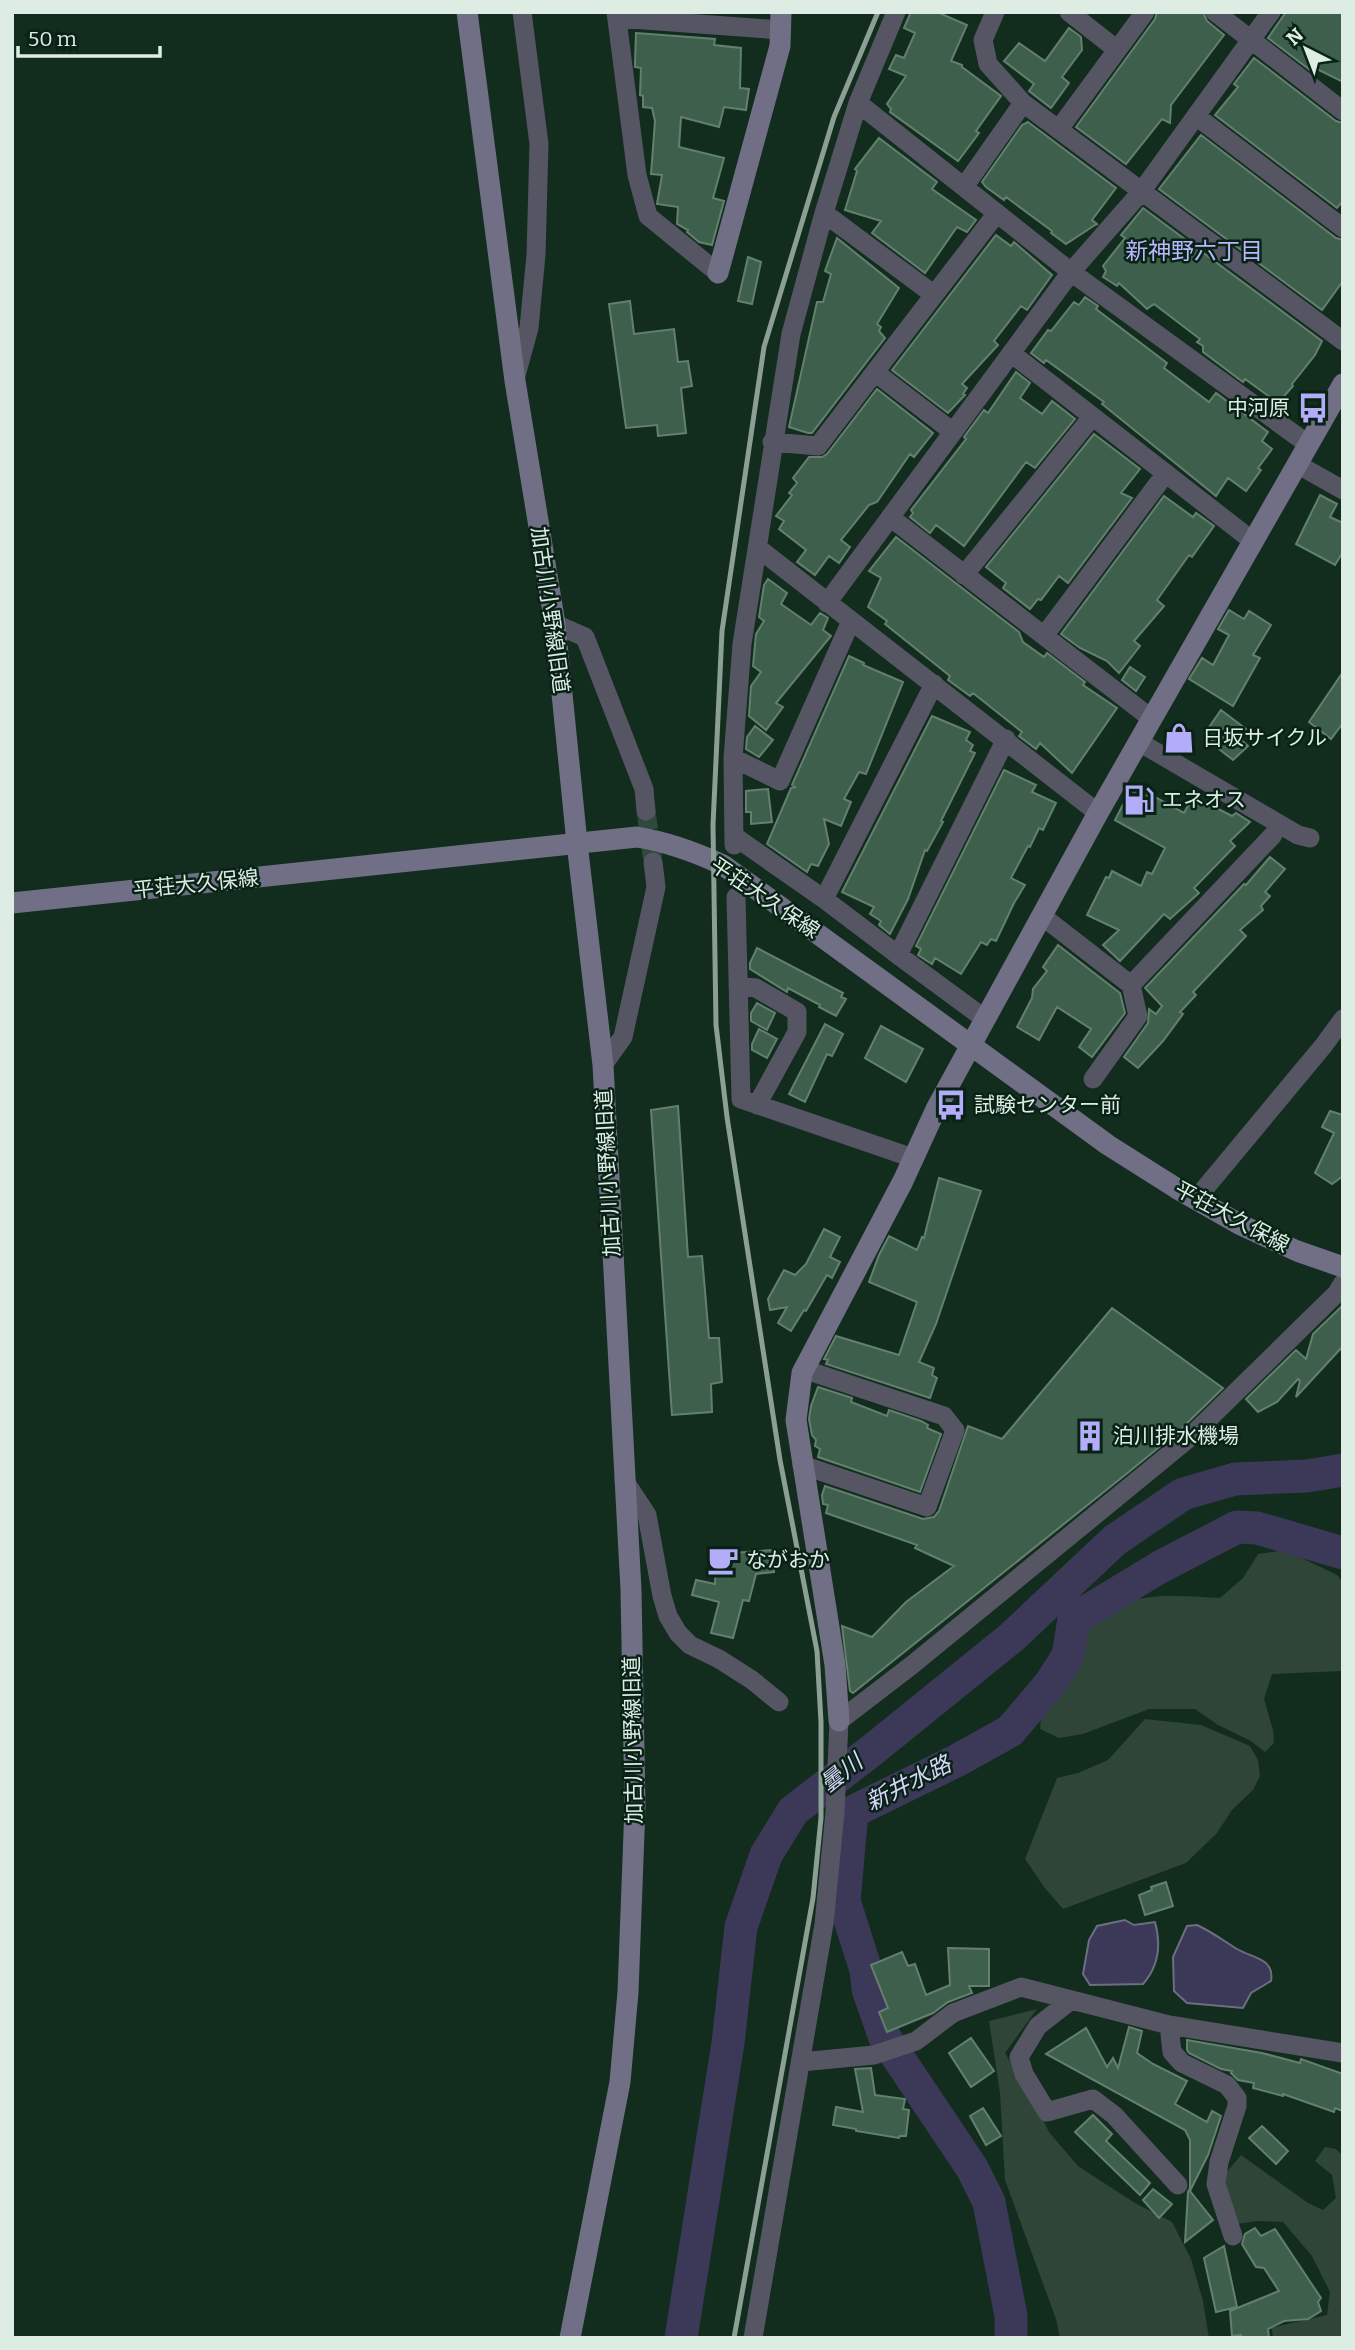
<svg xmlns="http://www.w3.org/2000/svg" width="1355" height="2350" font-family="Bitter,'Noto Sans JP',serif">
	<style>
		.green { fill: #2e4537 }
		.water { fill: #3b3957; stroke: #6c6f81; stroke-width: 2 }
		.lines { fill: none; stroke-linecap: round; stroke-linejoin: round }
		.river { stroke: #3b3957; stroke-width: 33 }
		.building { fill: #3d5f4b; stroke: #63806e; stroke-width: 2 }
		.street-tunnel { stroke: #31493c; stroke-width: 19; stroke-dasharray: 19 10; stroke-linecap: butt }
		.street { stroke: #555563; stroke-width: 19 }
		.secondary { stroke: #706f85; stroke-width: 21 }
		.rail { stroke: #8b9f94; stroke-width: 5 }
		.labels { text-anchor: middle; stroke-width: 5; stroke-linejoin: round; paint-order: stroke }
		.poi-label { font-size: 21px; fill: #deede4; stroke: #082215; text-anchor: start }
		.street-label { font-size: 21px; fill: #deede4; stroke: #082215 }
		.neighbourhood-label { font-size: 23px; fill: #bbb6fd; stroke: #082215 }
		.water-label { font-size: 23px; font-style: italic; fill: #d7d5f9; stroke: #082215 }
	</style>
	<rect width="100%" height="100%" fill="#122c1e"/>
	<!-- green -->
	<path class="green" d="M1285 1550 1337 1575 1343 1582V1671L1272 1674 1264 1699 1273 1730 1274 1743 1265 1752 1251 1741 1218 1725 1195 1709H1149L1083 1734 1059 1738 1040 1729C1042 1695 1061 1692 1075 1665 1078 1657 1075 1647 1079 1639 1105 1588 1172 1595 1220 1598L1243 1578 1258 1554Z
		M1145 1719 1201 1725 1250 1746 1258 1760 1260 1776 1253 1790 1232 1810 1217 1833 1186 1863 1063 1909 1044 1887 1025 1859 1057 1778 1078 1773 1108 1760Z
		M1037 2009 1005 2053 1036 2105 1049 2132 1078 2166 1135 2203 1172 2222 1191 2259 1203 2301 1209 2338H1060L1056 2319 1005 2180 1000 2093 989 2021Z
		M1325 2147 1336 2149 1343 2156V2338H1273L1272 2330 1270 2328 1327 2315 1330 2292 1312 2256 1283 2222 1258 2221 1237 2224 1228 2204 1225 2174 1241 2155 1308 2203 1323 2210 1336 2198 1332 2175 1315 2161Z"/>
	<!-- water -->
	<path class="water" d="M1125 1920 1134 1925 1155 1922C1161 1944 1159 1966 1143 1984L1090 1985 1083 1974 1089 1940 1097 1926Z
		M1197 1925C1212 1932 1224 1941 1237 1949 1252 1958 1275 1958 1271 1981L1251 1993 1243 2008 1187 2003 1174 1991 1173 1957 1187 1926Z"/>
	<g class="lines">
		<!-- river -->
		<path class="river" d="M681 2338 728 2043 741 1927 766 1855 793 1811 871 1751 1012 1637 1115 1540 1183 1494 1235 1479 1307 1476 1343 1470
			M1011 2338V2316L989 2202 972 2168 885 2038 868 1989 866 1970 844 1901 852 1812 958 1760 1010 1731 1050 1684 1068 1656 1074 1619 1160 1567 1237 1527 1257 1528 1343 1553"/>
	</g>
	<!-- building -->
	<path class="building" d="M911 12H937L967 25 951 61 962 65V67L1001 96 976 131 979 133 958 161 890 112 891 109 887 104 906 76 889 69 896 55 904 58 915 33 904 28Z
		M1157 12H1203L1207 21 1224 35 1171 105 1170 123 1162 119 1126 164 1076 127 1155 19Z
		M1286 12H1343V82L1317 69 1314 73 1268 38Z
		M1069 28 1081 37 1082 50 1062 77 1069 83 1051 108 1029 91 1034 84 1004 61 1019 43 1045 61Z
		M636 33 715 39 714 45 741 48 740 88 749 89 746 110 724 107 719 127 681 117 679 147 724 158 713 198 724 201 712 245 699 242 687 232 688 230 677 224 678 207 657 204 662 175 651 174 655 121 652 108 643 107V96L640 95 641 68 635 67V63Z
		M1254 58 1336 121 1343 123V201L1337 208 1215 115 1238 87 1234 84Z
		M1028 122 1116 188 1092 220 1097 224 1095 225 1066 244 1051 233 1052 231 1006 197 1004 200 986 187 982 182 1022 125Z
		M1201 135 1336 238 1343 240V281L1322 310 1159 189Z
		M879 138 937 182 932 189 976 220 967 232 957 227 925 273 872 233 881 221 845 210 857 171 855 169Z
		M1143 208 1322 341 1315 355 1292 384 1293 386 1278 403 1245 379 1243 382 1203 352V346L1197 342 1200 339 1154 304 1147 309 1119 283 1117 286 1103 277 1106 271 1103 266 1125 238 1121 235Z
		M996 235 1011 246 1014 242 1052 275 1027 310 1021 306 994 341 998 345 962 384 967 388 963 394 965 395 948 413 892 370Z
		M837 238 899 288 877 324 881 327 879 331 885 338 812 433H808L789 427 817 302H823L831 274 825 271Z
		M748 257 761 262 752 304 738 301Z
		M1085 297 1098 306 1096 309 1167 363 1164 368 1209 402 1216 393 1268 432 1262 441 1272 449 1258 468 1261 470 1246 491 1228 478 1216 496 1102 404 1104 402 1046 360 1044 363 1031 353 1048 330 1051 331 1074 302 1079 305Z
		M630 301 634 334 674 329 678 362 688 361 692 386 681 388 686 433 658 436 657 425 626 428 609 304Z
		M1016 372 1030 383 1020 398 1042 414 1052 401 1075 419 1035 468 1026 462 964 546 936 525 930 533 910 517 913 513 911 510 966 439 964 437 984 410 988 413Z
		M877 389 933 433 914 457 910 454 877 502 869 505 841 540 850 547 839 563 829 556 815 575 797 562 806 550 779 529 784 521 776 516 792 495 789 493 797 483 793 478 809 457H822L827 454Z
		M1094 434 1140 469 1121 493 1132 498 1068 583 1059 576 1041 600 1038 599 1030 609 1003 588 1006 583 986 567Z
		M1320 495 1337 504 1330 517 1343 523V552L1335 565 1296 544Z
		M1164 496 1193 517 1196 513 1214 526 1192 557 1189 555 1157 600 1164 606 1134 641 1140 646 1119 673 1107 661 1080 648 1061 634Z
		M896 537 1019 632 1023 642 1044 657 1047 653 1085 682 1083 685 1117 708 1072 773 1040 743 1036 749 1019 736 1022 732 973 693 970 696 948 680 950 676 885 624 887 621 868 607 881 578 869 571Z
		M768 579 787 593 781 604 811 625 820 613 828 618 823 630 831 636 776 703 783 707 766 730 749 716 751 686 761 672 753 666 756 634 764 621 759 617 764 585Z
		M1229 610 1244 619 1249 611 1271 625 1253 655 1260 658 1233 706 1189 679 1202 658 1213 665 1229 635 1218 629Z
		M849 656 864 663 863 665 903 682 866 774 859 772 844 799 851 802 841 826 824 819 829 844 818 866 811 864 807 872 767 844 791 788 795 787 792 785Z
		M1130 667 1145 677 1136 691 1122 680Z
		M1343 672V723L1331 739 1309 722Z
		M1221 710 1246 729 1240 739 1248 746 1233 760 1211 743 1213 738 1205 733Z
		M932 716 970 732 966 740 973 745 970 751 975 753 941 821 943 822 927 851 925 850 908 899 890 934 879 925 881 921 870 914 874 907 842 892Z
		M755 726 773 740 759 757 746 749 747 737Z
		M1004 770 1036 785 1032 792 1056 803 1043 830 1039 828 1030 847 1028 846 1011 878 1025 885 1014 903 996 941 991 939 987 945 981 942 961 974 935 958 932 964 927 961 918 955 921 949 916 946Z
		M1133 785 1184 813 1193 796 1232 816 1236 813 1250 822 1230 841 1235 846 1194 888 1199 893 1170 919 1164 914 1120 961 1103 945 1119 930 1087 915 1106 877 1109 878 1112 871 1141 886 1147 872 1152 874 1165 848 1115 820Z
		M768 789 772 822 751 824V812H746V791Z
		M1270 857 1285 869 1265 892 1270 896 1261 906 1263 910 1240 930 1246 936 1193 992 1196 995 1180 1012 1183 1014 1163 1041 1138 1068 1124 1057 1148 1023 1149 1009 1156 1014 1162 1006 1145 988 1244 884 1246 885Z
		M1058 945 1120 993 1125 1013 1092 1057 1079 1047 1091 1029 1057 1007 1039 1040 1017 1027 1032 998 1033 989 1047 971 1043 967Z
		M757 948 843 993 841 997 846 999 836 1016 819 1007 820 1005 788 988 787 992 750 969V963Z
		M757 1003 775 1013 767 1030 751 1021V1013Z
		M825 1024 843 1034 832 1056 827 1054 805 1102 789 1094Z
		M881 1026 923 1049 906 1082 865 1058Z
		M759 1029 777 1039 767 1058 752 1050V1044Z
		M678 1106 688 1257 702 1256 709 1338H719L722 1382 711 1384 712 1412 672 1415 651 1110Z
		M1330 1111 1343 1115V1176L1332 1184 1315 1173 1334 1133 1322 1127Z
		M939 1178 981 1191 936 1324 919 1362 934 1368 932 1375 937 1378 930 1398 826 1364 828 1360 824 1359 836 1336 899 1355 917 1302 869 1282 879 1255 889 1236 917 1250 922 1237 924 1238Z
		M824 1229 840 1237 830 1257 840 1262 832 1278 827 1275 806 1311 804 1310 791 1331 778 1323 787 1307 770 1310 768 1299 784 1270 795 1275 806 1264Z
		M1343 1305V1346L1296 1397 1300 1381 1298 1379 1277 1402 1258 1412 1246 1399 1296 1350 1306 1359 1313 1334Z
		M1112 1308 1223 1388 1180 1430 1130 1471 853 1693 850 1691 842 1626 872 1637 906 1602 954 1566 915 1548 917 1545 826 1513 828 1505 823 1504 822 1495 825 1486 923 1519 934 1517 939 1511 968 1426 1002 1439Z
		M818 1387 852 1398 851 1402 887 1416 889 1410 921 1421 928 1425 927 1428 941 1434 920 1492 818 1457 820 1449 815 1446 816 1440 812 1435 809 1419 811 1406Z
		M773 1550 774 1572 756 1574 749 1601 743 1600 733 1638 711 1633 719 1602 692 1595 696 1580 715 1584 716 1562H718L719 1554Z
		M1166 1882 1173 1906 1145 1915 1139 1895 1152 1890 1151 1887Z
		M948 1948 989 1949V1986H969L972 1993 948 2002 933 2013 887 2032 879 2012 888 2008 871 1965 902 1952 908 1966 915 1964 926 1995 950 1985Z
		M1129 2027 1142 2031 1137 2053 1153 2064 1187 2081 1175 2104 1207 2122 1212 2111 1221 2116 1208 2155 1190 2191 1213 2220 1185 2242 1188 2192 1190 2188V2140L1185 2130 1046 2054 1086 2028 1107 2067 1113 2058 1118 2068Z
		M971 2038 994 2071 971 2087 949 2053Z
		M1187 2040 1262 2053 1300 2063 1301 2059 1343 2074V2111L1335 2108 1334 2112 1283 2094V2096L1253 2088 1254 2083 1238 2080 1231 2073 1232 2071 1221 2069 1189 2053 1187 2050Z
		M871 2068 875 2095 905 2099 903 2109 909 2110 906 2136H900L899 2138 856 2131V2129L833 2125 836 2107 863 2112 855 2069Z
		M983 2108 1001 2136 986 2145 970 2116Z
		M1093 2115 1112 2134 1106 2141 1150 2183 1140 2195 1075 2132Z
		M1262 2126 1288 2151 1276 2164 1249 2138Z
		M1153 2189 1172 2204 1159 2218 1143 2200Z
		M1255 2228 1261 2236 1275 2229 1321 2298 1318 2302 1321 2311 1308 2319 1284 2321 1268 2329 1269 2338H1242L1241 2335 1232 2336 1230 2311 1279 2291 1264 2268 1256 2267 1242 2244 1245 2234Z
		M1224 2246 1237 2307 1216 2312 1204 2258Z"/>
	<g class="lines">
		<!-- street-tunnel -->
		<path class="street-tunnel" d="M646 811 653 862"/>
		<!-- street -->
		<path class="street" d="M616 12 637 175 648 216 718 273
			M995 12 983 40 988 64 1023 103 1343 341
			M1069 12 1116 49
			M1215 12 1343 111
			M617 18 781 30
			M858 103 1071 272 1309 445
			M1196 116 1343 228
			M1059 129 1145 12
			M964 187 1023 103
			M824 213 933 294
			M1011 353 1254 542
			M876 373 953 432
			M515 379 529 328 536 255 539 144 522 12
			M772 442 818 446 997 213
			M1297 464 1343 490
			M890 517 1152 719
			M758 548 1098 813
			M964 575 1092 417
			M827 603 1071 272 1141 192 1271 12
			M555 624 585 637 644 789 646 811
			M1044 636 1166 473
			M1139 742 1298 835 1310 838
			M733 758 780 781 851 621
			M734 836 824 899 898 955 1006 739
			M734 845 733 758 742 644 791 334 824 213 858 103 896 12
			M736 897 741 1099 913 1158
			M824 899 934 684
			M1042 916 1131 985 1273 835
			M898 955 985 1019
			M738 986 756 988 797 1012V1032L757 1105
			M603 1065 623 1037 656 887 653 862
			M1093 1079 1138 1016 1131 985
			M1196 1199 1324 1045 1343 1019
			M802 1465 927 1507 955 1430 944 1416 803 1369
			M624 1480 647 1515 662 1596 668 1616 678 1633 690 1645 719 1659 752 1680 779 1702
			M1070 2001 1038 2026 1019 2057 1024 2074 1047 2112 1093 2099 1114 2115 1178 2185
			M1169 2025 1172 2052 1182 2063 1227 2085 1237 2098V2106L1219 2162 1216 2184 1233 2236
			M801 2062 874 2055 916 2041 953 2013 1021 1987 1169 2025 1343 2053
			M753 2338 824 1924 835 1812 839 1721 912 1665 1188 1439 1337 1293 1343 1283"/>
		<!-- secondary -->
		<path class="secondary" d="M467 12 515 381 555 624 577 843 603 1065 631 1590 635 1806 628 1992 620 2082 570 2338
			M718 273 780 46 781 12
			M12 903 637 837C668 842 695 852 723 865L1108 1145 1176 1188 1241 1225 1297 1251 1343 1267
			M839 1721 835 1665 796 1420 802 1373 903 1181 936 1109 1098 813 1343 384"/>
		<!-- rail -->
		<path class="rail" d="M734 2338 813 1898 821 1818V1722L817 1651 780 1460 727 1117 716 1025 713 825 722 631 764 347 834 117 878 12"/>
	</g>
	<!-- icons -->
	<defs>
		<g id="bus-bare" transform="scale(2.415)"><path d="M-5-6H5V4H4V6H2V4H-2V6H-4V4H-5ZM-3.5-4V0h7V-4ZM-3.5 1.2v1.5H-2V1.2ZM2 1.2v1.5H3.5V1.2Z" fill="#b3adf9" stroke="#082215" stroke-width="2.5" paint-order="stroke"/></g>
		<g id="shop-bare" transform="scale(2.415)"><path d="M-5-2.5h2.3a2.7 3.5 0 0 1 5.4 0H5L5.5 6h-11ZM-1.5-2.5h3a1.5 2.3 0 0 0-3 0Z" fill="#b3adf9" stroke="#082215" stroke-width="2.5" paint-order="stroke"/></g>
		<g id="fuel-bare" transform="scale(2.415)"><path d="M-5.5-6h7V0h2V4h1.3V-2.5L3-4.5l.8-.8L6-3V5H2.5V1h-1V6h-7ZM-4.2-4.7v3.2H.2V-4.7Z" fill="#b3adf9" stroke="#082215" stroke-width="2.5" paint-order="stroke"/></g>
		<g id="building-bare" transform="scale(2.415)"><path d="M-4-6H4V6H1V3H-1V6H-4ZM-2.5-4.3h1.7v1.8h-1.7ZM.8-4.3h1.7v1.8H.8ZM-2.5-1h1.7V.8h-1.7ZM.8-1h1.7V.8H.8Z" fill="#b3adf9" stroke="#082215" stroke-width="2.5" paint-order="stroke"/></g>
		<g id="cafe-bare" transform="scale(2.415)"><path d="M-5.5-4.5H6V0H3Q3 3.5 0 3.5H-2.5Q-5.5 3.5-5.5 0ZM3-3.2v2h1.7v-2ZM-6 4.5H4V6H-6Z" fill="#b3adf9" stroke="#082215" stroke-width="2.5" paint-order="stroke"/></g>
	</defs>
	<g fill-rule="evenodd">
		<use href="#bus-bare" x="1313" y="408"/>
		<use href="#shop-bare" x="1179" y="738"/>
		<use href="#fuel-bare" x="1139" y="800"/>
		<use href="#bus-bare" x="951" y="1105"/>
		<use href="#building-bare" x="1090" y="1436"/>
		<use href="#cafe-bare" x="723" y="1560"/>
	</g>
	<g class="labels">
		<!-- poi labels -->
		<g class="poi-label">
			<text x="1290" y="415" text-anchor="end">中河原</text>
			<text x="1202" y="745">日坂サイクル</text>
			<text x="1162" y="807">エネオス</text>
			<text x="974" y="1112">試験センター前</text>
			<text x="1113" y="1443">泊川排水機場</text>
			<text x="746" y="1567">ながおか</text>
		</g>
		<!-- street labels -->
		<g class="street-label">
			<text transform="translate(550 610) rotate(82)" y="7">加古川小野線旧道</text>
			<text transform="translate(196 884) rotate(-6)" y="7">平荘大久保線</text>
			<text transform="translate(765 898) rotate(34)" y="7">平荘大久保線</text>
			<text transform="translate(608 1173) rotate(-93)" y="7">加古川小野線旧道</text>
			<text transform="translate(1232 1217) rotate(28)" y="7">平荘大久保線</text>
			<text transform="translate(633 1740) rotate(-91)" y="7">加古川小野線旧道</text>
		</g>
		<!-- neighbourhood labels -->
		<g class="neighbourhood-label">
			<text x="1194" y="259">新神野六丁目</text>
		</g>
		<!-- water labels -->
		<g class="water-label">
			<text transform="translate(841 1773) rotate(-38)" y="8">曇川</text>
			<text transform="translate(908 1783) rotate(-27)" y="8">新井水路</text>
		</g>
	</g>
	<!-- border -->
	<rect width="1355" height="2350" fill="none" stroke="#deede4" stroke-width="28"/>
	<!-- north arrow -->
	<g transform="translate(1306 49) rotate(318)" stroke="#082215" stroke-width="5" paint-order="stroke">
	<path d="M0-5L12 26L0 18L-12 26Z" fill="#deede4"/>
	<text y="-10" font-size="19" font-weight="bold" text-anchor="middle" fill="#deede4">N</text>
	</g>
	<!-- scale -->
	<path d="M18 46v10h142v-10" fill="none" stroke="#deede4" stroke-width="3.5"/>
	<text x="28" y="46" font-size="21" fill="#deede4" stroke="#082215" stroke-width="5" paint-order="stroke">50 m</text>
</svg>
